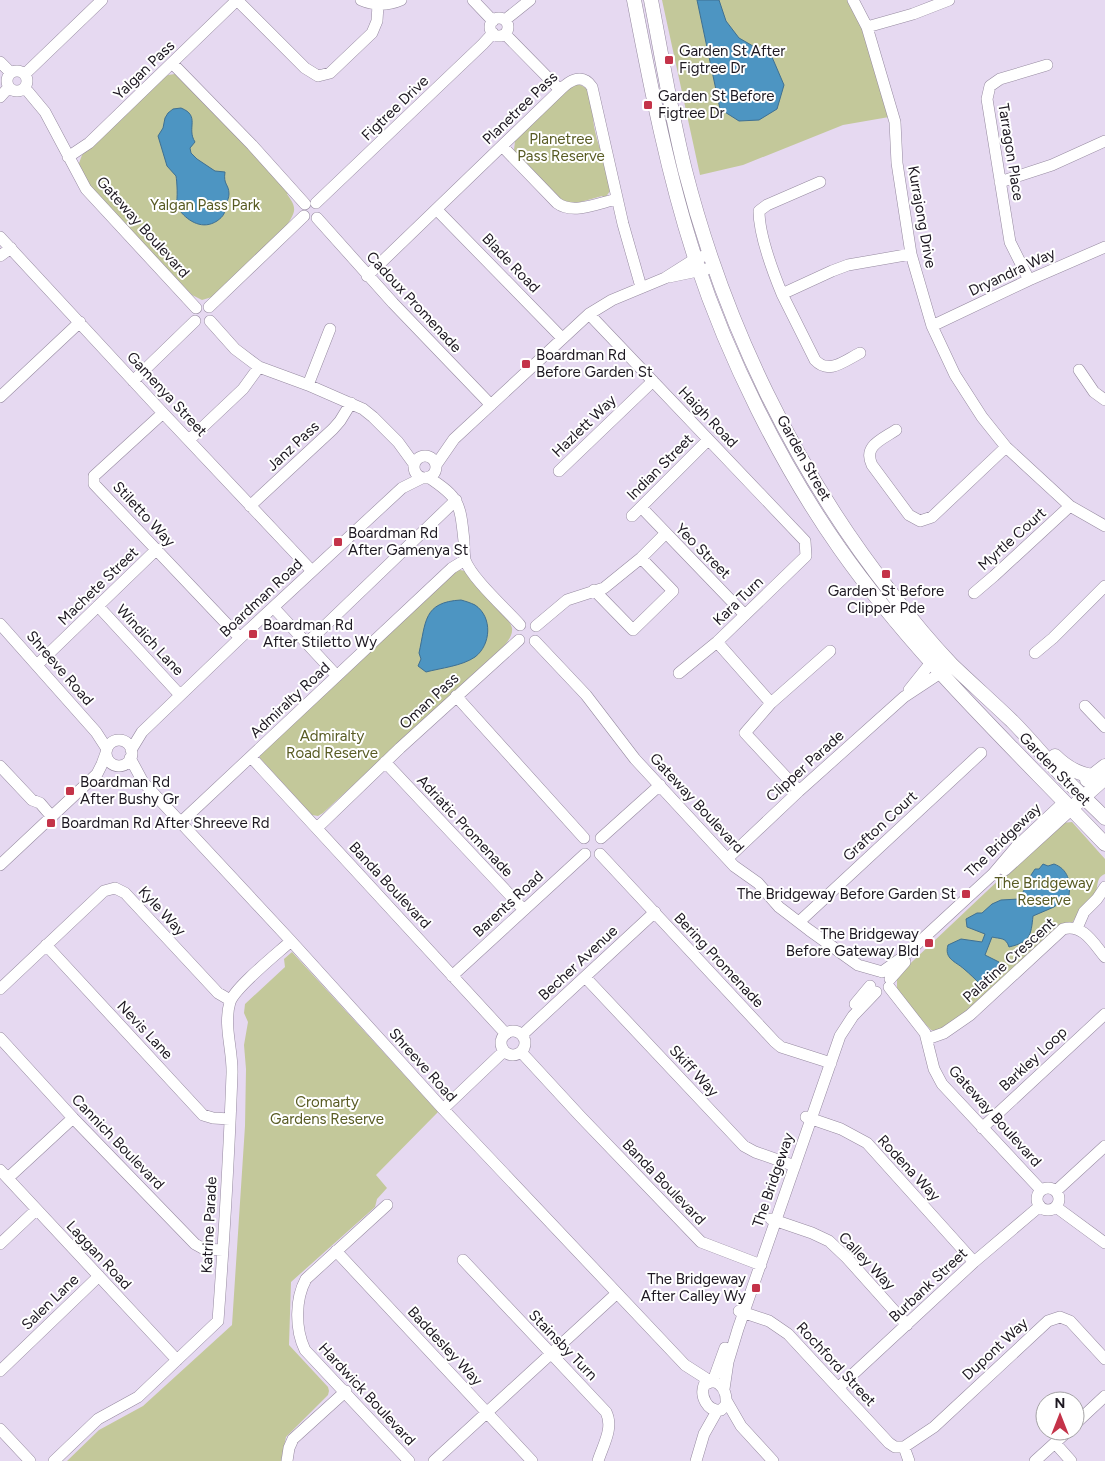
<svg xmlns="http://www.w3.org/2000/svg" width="1105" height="1461" font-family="Figtree,sans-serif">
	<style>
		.green { fill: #c3c89a }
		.water { fill: #4d95c2; stroke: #3f7092 }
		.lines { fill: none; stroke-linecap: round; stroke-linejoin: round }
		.minor-casing { stroke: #968aa0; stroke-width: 12 }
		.major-casing { stroke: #968aa0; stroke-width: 15 }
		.minor { stroke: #fff; stroke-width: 11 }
		.major { stroke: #fff; stroke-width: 14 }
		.poi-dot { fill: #c43349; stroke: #fff; stroke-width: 2 }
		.labels { text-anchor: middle; stroke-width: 4; stroke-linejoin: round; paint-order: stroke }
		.poi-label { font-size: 15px; fill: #1d1821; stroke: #fff; text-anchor: start }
		.street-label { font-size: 15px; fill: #1d1821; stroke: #fff }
		.park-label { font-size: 15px; fill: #585b23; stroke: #fff }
	</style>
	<rect width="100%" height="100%" fill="#e6d9f1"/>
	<!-- green -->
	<path class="green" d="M662 0H849L862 26 889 117 843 125 743 165 700 175Z
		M175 74 182 78 289 193 287 194C297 208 296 211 287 225L212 297 202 300 192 295 90 187 78 166 82 155 162 79 168 75Z
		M577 84C582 85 587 88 589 93 594 105 592 119 595 131 599 151 610 170 610 191L605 198 602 196 577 203 570 204 562 200 516 153 514 150 515 141 567 90Z
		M460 570 465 571C475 582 509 616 512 628 513 635 508 641 504 646L323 813 318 816 312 815 260 758V753L456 571Z
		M1072 822 1105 859V874C1095 878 1099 887 1095 894 1088 905 1078 912 1072 923L969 1011 937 1031 931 1030 903 999 897 988V976L1057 825 1062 823Z
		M292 952 438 1112 376 1175 387 1188 377 1199 375 1207 291 1282 289 1345 328 1387 329 1391 328 1395 286 1437 281 1461H67L99 1430 143 1406 232 1325 245 1126 246 1069 244 1045 248 1022 244 1013 245 1004 285 967 284 959Z"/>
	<!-- water -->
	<path class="water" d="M697 0H719L726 21 739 38 772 57 784 85 777 109 759 120 739 121 720 109Z
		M181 108C201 116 186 128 195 142L190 148 191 153 197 159 215 171 225 172C223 185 229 184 229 194 229 198 227 201 226 205 225 213 224 216 217 221 203 230 189 222 180 211V208L176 204C178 200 177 181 176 176L167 166 158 136 163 128 165 118 168 113 173 109Z
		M461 600C465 601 471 603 475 605 493 617 491 645 475 657 462 666 441 668 426 672L418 666 421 659 419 653C426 622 423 602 461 600Z
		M1043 864 1048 866 1054 864C1068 869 1071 882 1069 895L1054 907 1033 916C1031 936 1030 942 1009 947 1006 937 1000 939 992 937L985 955 999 962V967L981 985C976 980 970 974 964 969 955 961 944 959 948 945L961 939 982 942 985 934 967 927 966 919 977 913H982L992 904 1001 900 1019 899 1028 883 1027 881 1035 869H1039Z"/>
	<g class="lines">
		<!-- minor casing -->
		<g class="minor-casing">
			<path id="minor" d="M237 0 305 68 318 76 330 73 372 33 377 21 378 5
				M361 0C375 6 387 6 401 0
				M473 0 493 21
				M853 0 867 27 895 122 897 163 911 254 932 326 955 375 982 417 1006 447 1070 506 1105 526
				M490 27a9 9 0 1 1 18 0a9 9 0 1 1-18 0Z
				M505 20 530 0
				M867 27 913 14 949 0
				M505 34 560 90
				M0 62 11 73
				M173 64 252 145 305 204
				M7 81a10 10 0 1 1 20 0a10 10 0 1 1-20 0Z
				M25 74 102 0
				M25 88 45 112 86 189 196 308
				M0 97 9 87
				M502 146 557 203C573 215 599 203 617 199
				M68 157 89 143 237 0
				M1000 182 1052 165 1105 141
				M316 203 483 44 493 33
				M437 210 562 338
				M317 218 393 303 491 405
				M0 237 163 413 312 571
				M0 256 11 248
				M367 276 560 90C569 81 582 72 592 87L623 224 641 287
				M669 277 707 269
				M1029 280 1010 242 987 99 990 86 1000 79 1047 65
				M782 294C773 272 759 235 759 211L767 205 820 182
				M209 307 304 216
				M589 314 805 541 806 556 717 642 679 673
				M210 321 235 349 259 367 308 385 363 409 373 417 398 442 414 464
				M932 326 1029 280 1105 247
				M860 353C844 361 829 375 815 360L782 294 832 271 848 265 911 254
				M1079 370 1094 392 1105 400
				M133 381 195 321
				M308 385 330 329
				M0 397 80 322
				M163 413 94 476V484L240 638
				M896 430C881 440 863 446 872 465L909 515 920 521 932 517 1006 447
				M189 440 243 389 259 367
				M414 467a11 11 0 1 1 22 0a11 11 0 1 1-22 0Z
				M436 465 454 439 589 314 612 300 665 278 695 259 710 254
				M559 471 653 381
				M428 477C460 498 460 503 464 541 464 546 464 554 465 560 472 579 506 609 520 625
				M250 506 333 429 340 421 351 403
				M641 507 745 615
				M632 516 708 440
				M594 590 633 630 673 591 641 558
				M974 593 994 576 1070 506
				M98 606 180 695
				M274 608 337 676
				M0 624 96 732 107 749
				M536 626 567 600 604 588 641 558 665 534
				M535 641 586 695 635 759 734 866 758 883 779 907 809 930 858 965 879 971
				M717 642 771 703
				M307 643 456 500
				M1035 653 1053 638 1105 586
				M38 664 157 549
				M909 690 937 655
				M456 696 584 838
				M1085 706 1105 727
				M106 753a13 13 0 1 1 26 0a13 13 0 1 1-26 0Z
				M131 750 142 732 240 638 402 488 422 478
				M251 757 506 1034
				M130 758 143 782 291 941 443 1109 685 1365 710 1381
				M385 762 524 910
				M0 766 32 800 40 803 52 817
				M799 791 745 733 771 703 830 651
				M180 823 452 568 465 560
				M317 828 400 748 519 640
				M601 838 660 785
				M600 854 775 1042 781 1047 831 1063
				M728 858 799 791 904 697 948 668
				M0 865 97 774 102 764 106 753
				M1005 870 1072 809
				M799 922 981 753
				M1077 928 1084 912 1097 899 1105 887
				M46 945 203 1115 213 1118 230 1119
				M882 972 903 957 993 874 1016 847 1065 801
				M452 976 585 854
				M585 977 744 1146 755 1152 795 1166
				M890 979 905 962
				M889 987 925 1033 934 1069 942 1084 1041 1190
				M0 989 104 891 115 888 125 893 218 993 230 1000
				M855 1004 870 986
				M501 1043a12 12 0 1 1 24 0a12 12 0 1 1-24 0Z
				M522 1035 655 912
				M0 1038 73 1118 195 1244 204 1249 223 1250
				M927 1039 944 1033 970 1015 1063 929C1083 923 1094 944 1105 957
				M521 1052 580 1116 701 1242 761 1265
				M443 1109 504 1051
				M806 1117 841 1129 867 1143 974 1262
				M982 1128 1105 1014
				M0 1170 177 1360
				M8 1178 73 1118
				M1037 1199a11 11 0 1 1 22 0a11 11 0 1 1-22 0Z
				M1056 1191 1105 1146
				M387 1205 306 1279C295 1299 295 1329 305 1350L409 1461
				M1056 1207 1105 1243
				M771 1219 812 1233 829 1241 847 1258 907 1325
				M0 1244 36 1210
				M336 1251 532 1461
				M463 1260 606 1412C614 1428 603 1445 598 1461
				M739 1311 769 1321 788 1334 889 1443 895 1447H904
				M0 1371 99 1276
				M713 1381 725 1348
				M713 1381C723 1384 727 1394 726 1405L721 1410C707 1412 700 1396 704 1385Z
				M838 1388 974 1262 1040 1206
				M724 1389 728 1362 738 1329 840 1036 853 1016 876 992
				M726 1400 741 1426 773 1461
				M1075 1424 1105 1396
				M0 1429 30 1461
				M1055 1443 1071 1461
				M904 1447 934 1427 1048 1321 1060 1317 1070 1321 1105 1359
				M904 1447 909 1461
				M54 1461 98 1419 138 1397 218 1321C224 1239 229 1156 232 1074 233 1051 223 1025 230 1002 235 987 278 953 291 941
				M287 1461 289 1448 293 1439 346 1391
				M434 1461 616 1294
				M696 1461 704 1434 717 1411
				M1035 1461 1068 1431"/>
		</g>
		<!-- major casing -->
		<g class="major-casing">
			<path id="major" d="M634 0C651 88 668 176 696 261 728 358 781 465 840 549 916 657 1014 748 1105 844
				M651 0C662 57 671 114 685 170 724 323 795 471 893 595 911 619 931 643 952 665 972 684 992 702 1012 721 1030 739 1046 759 1064 778 1077 791 1092 805 1105 818
				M1055 756C1066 767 1077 774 1093 776
				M1087 780 1105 766
				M1077 803 1105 778"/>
		</g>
		<!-- minor -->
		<use href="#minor" class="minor"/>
		<!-- major -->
		<use href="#major" class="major"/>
	</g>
	<!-- markers -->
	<g class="poi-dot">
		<rect x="664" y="55" width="10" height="10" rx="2.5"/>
		<rect x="643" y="100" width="10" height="10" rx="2.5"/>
		<rect x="521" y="359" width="10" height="10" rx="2.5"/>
		<rect x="333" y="537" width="10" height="10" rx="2.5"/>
		<rect x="881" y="569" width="10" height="10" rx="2.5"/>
		<rect x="248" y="629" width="10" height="10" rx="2.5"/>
		<rect x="65" y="786" width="10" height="10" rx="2.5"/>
		<rect x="46" y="818" width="10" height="10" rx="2.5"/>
		<rect x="961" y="889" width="10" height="10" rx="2.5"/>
		<rect x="924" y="938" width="10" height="10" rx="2.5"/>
		<rect x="751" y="1283" width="10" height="10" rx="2.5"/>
	</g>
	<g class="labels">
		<!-- poi labels -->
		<g class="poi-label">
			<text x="679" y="56">Garden St After<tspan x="679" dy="17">Figtree Dr</tspan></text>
			<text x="658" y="101">Garden St Before<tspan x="658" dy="17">Figtree Dr</tspan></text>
			<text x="536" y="360">Boardman Rd<tspan x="536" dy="17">Before Garden St</tspan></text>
			<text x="348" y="538">Boardman Rd<tspan x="348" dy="17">After Gamenya St</tspan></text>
			<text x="886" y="596" text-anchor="middle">Garden St Before<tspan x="886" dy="17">Clipper Pde</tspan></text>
			<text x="263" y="630">Boardman Rd<tspan x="263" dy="17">After Stiletto Wy</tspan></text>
			<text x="80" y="787">Boardman Rd<tspan x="80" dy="17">After Bushy Gr</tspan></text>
			<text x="61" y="828">Boardman Rd After Shreeve Rd</text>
			<text x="956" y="899" text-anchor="end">The Bridgeway Before Garden St</text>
			<text x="919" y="939" text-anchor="end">The Bridgeway<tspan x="919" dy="17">Before Gateway Bld</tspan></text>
			<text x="746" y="1284" text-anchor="end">The Bridgeway<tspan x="746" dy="17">After Calley Wy</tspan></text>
		</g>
		<!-- street labels -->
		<g class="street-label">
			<text transform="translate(144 70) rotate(-44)" y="5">Yalgan Pass</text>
			<text transform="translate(395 108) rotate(-44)" y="5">Figtree Drive</text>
			<text transform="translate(520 108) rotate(-44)" y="5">Planetree Pass</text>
			<text transform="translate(1011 152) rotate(81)" y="5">Tarragon Place</text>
			<text transform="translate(922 217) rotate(80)" y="5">Kurrajong Drive</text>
			<text transform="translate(143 227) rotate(48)" y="5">Gateway Boulevard</text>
			<text transform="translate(511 263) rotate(46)" y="5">Blade Road</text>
			<text transform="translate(1012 272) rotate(-25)" y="5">Dryandra Way</text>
			<text transform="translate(414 302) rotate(47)" y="5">Cadoux Promenade</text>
			<text transform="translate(167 394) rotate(47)" y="5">Gamenya Street</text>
			<text transform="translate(708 417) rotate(46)" y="5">Haigh Road</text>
			<text transform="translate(584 426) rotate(-44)" y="5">Hazlett Way</text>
			<text transform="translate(293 446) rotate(-43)" y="5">Janz Pass</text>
			<text transform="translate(804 458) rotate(61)" y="5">Garden Street</text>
			<text transform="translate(660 467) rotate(-45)" y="5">Indian Street</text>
			<text transform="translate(144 514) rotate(47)" y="5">Stiletto Way</text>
			<text transform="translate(1012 539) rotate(-42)" y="5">Myrtle Court</text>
			<text transform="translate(703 551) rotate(45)" y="5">Yeo Street</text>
			<text transform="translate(98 586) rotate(-44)" y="5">Machete Street</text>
			<text transform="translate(261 598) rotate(-43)" y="5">Boardman Road</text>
			<text transform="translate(738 601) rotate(-44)" y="5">Kara Turn</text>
			<text transform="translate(150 640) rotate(47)" y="5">Windich Lane</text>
			<text transform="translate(60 668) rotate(49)" y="5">Shreeve Road</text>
			<text transform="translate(290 700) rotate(-43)" y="5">Admiralty Road</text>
			<text transform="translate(429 701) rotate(-43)" y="5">Oman Pass</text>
			<text transform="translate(805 766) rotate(-42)" y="5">Clipper Parade</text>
			<text transform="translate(1055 769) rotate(46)" y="5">Garden Street</text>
			<text transform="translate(697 803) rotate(47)" y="5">Gateway Boulevard</text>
			<text transform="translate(465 826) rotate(47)" y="5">Adriatic Promenade</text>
			<text transform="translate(880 826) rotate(-43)" y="5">Grafton Court</text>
			<text transform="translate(1003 840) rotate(-44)" y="5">The Bridgeway</text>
			<text transform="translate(390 885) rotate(47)" y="5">Banda Boulevard</text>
			<text transform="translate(508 904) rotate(-43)" y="5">Barents Road</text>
			<text transform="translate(162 911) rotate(47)" y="5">Kyle Way</text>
			<text transform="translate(719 960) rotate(47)" y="5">Bering Promenade</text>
			<text transform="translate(1009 960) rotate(-42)" y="5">Palatine Crescent</text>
			<text transform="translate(578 963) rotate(-43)" y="5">Becher Avenue</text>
			<text transform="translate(145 1030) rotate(47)" y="5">Nevis Lane</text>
			<text transform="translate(1033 1059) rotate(-43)" y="5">Barkley Loop</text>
			<text transform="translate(423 1065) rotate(48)" y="5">Shreeve Road</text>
			<text transform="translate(694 1071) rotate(47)" y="5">Skiff Way</text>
			<text transform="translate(995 1116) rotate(48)" y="5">Gateway Boulevard</text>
			<text transform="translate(118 1142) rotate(46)" y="5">Cannich Boulevard</text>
			<text transform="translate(909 1168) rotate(47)" y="5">Rodena Way</text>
			<text transform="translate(773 1180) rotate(-71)" y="5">The Bridgeway</text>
			<text transform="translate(664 1182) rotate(46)" y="5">Banda Boulevard</text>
			<text transform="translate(209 1225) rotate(-87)" y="5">Katrine Parade</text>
			<text transform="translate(99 1255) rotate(47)" y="5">Laggan Road</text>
			<text transform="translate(867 1261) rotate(46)" y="5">Calley Way</text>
			<text transform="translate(928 1285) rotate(-43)" y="5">Burbank Street</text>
			<text transform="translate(50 1302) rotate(-44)" y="5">Salen Lane</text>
			<text transform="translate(563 1345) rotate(46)" y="5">Stainsby Turn</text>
			<text transform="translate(445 1346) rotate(47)" y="5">Baddesley Way</text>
			<text transform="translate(995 1349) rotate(-43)" y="5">Dupont Way</text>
			<text transform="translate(836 1364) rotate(47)" y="5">Rochford Street</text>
			<text transform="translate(367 1394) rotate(47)" y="5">Hardwick Boulevard</text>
		</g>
		<!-- park labels -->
		<g class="park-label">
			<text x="561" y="144">Planetree<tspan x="561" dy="17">Pass Reserve</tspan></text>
			<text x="205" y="210">Yalgan Pass Park</text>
			<text x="332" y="741">Admiralty<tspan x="332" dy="17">Road Reserve</tspan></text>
			<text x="1044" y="888">The Bridgeway<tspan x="1044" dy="17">Reserve</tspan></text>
			<text x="327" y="1107">Cromarty<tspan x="327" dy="17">Gardens Reserve</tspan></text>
		</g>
	</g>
	<!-- north arrow -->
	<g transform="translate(1060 1416)"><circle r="24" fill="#ffffff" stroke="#a5a3a6"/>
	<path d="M0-4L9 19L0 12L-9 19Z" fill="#c43349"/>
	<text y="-8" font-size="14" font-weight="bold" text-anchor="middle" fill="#1d1821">N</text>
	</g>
</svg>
